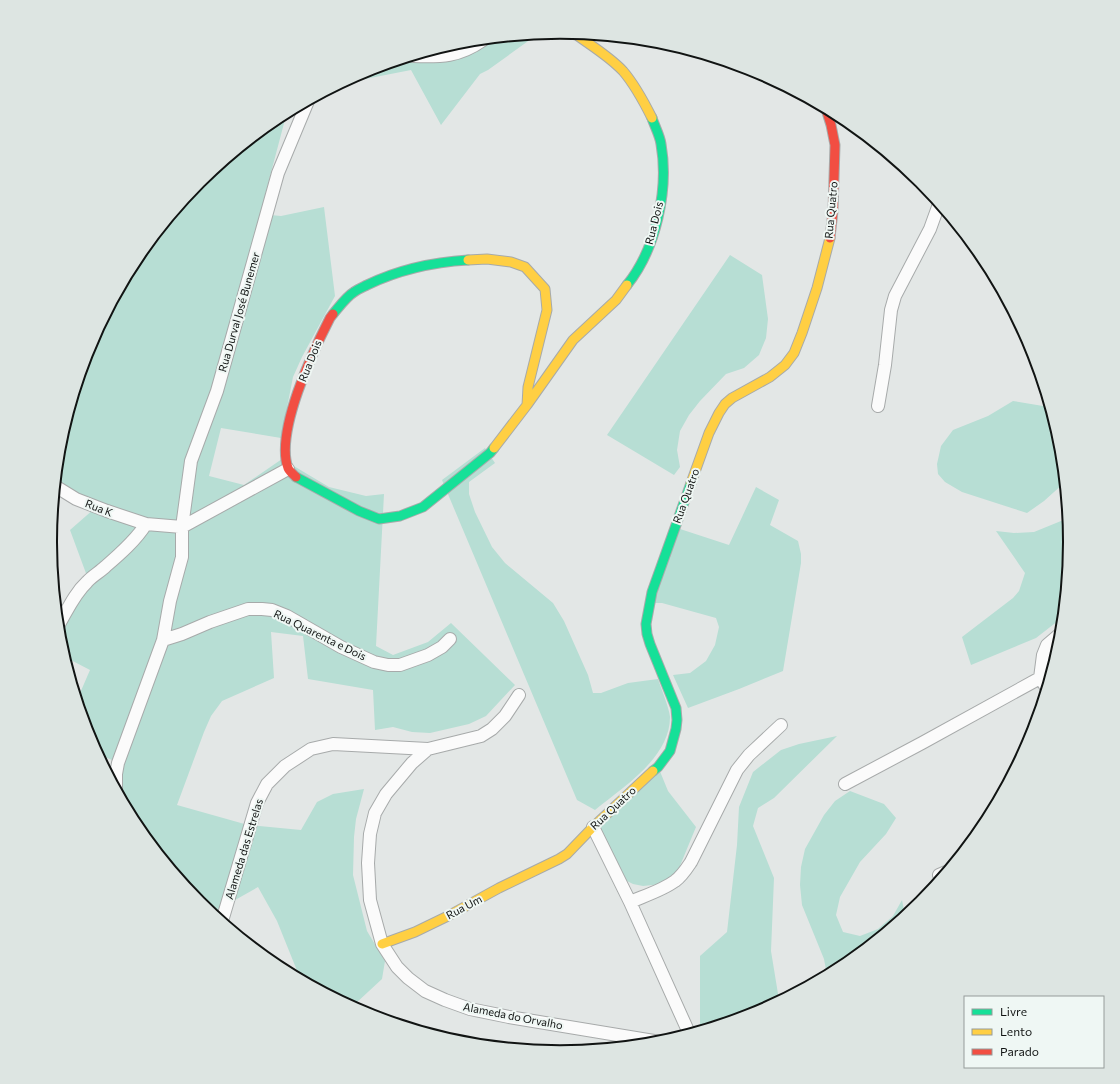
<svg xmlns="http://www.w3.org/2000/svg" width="1120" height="1084" font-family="Commissioner,sans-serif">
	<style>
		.green { fill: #b7ded4 }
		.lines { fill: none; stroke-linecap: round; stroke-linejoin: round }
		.street-casing { stroke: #a7aaaa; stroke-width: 14 }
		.fast-casing { stroke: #a7aaaa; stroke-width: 11 }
		.slow-casing { stroke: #a7aaaa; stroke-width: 11 }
		.jam-casing { stroke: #a7aaaa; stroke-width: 11 }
		.street { stroke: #fbfbfb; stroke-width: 12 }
		.fast { stroke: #16e098; stroke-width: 9 }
		.slow { stroke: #ffcf43; stroke-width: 9 }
		.jam { stroke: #f24e42; stroke-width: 9 }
		.labels { text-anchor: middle; stroke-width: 4; stroke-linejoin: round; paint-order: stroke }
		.street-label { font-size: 11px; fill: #111413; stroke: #eff7f4 }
		.rim { fill: none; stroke: #111413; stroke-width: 2 }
	</style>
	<rect width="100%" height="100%" fill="#e3e7e6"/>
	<!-- green -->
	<path class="green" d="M538 34 488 70 480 74 441 125 411 70 365 79 357 75 365 71 461 42Z
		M287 112 260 214 281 216 324 207 335 296 302 357 293 377 281 438 221 428 209 476 244 485 282 459 329 487 366 496 384 494 376 646 393 655 428 642 451 623 515 685 486 716 469 724 430 733 412 732 393 727 375 730 373 690 308 679 303 636 271 632 274 678 222 701 211 716 204 732 177 805 248 825 301 830 317 802 333 794 364 789 356 819 354 837 353 875 367 931 385 961 382 979 355 1004 352 1006 300 978 277 921 258 887 212 913 199 902 136 825 114 784 112 760 98 754 89 737 77 700 90 670 65 657 60 641 58 619 87 576 70 530 94 509 56 480 60 442 89 347 136 258 200 181 277 118Z
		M730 255 762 275 768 319 766 338 759 355 744 368 726 374 700 401 689 415 680 431 677 450 680 467 674 475 607 435Z
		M1013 401 1049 407 1060 443 1064 483 1044 501 1027 513 962 492 945 482 938 474 937 464 941 446 953 430 988 416Z
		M485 448 495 463 469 482V494L475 512 492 547 505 563 553 603 564 621 588 675 593 693H601L628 683 658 679C661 688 670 710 670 717 670 758 623 787 595 810L577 800 442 480Z
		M756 487 779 500 770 525 798 541 801 554V563L783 671 739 689 688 708 673 675 690 673 706 661 715 645 719 627 716 618 662 603H652L677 528 729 545Z
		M1061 521 1068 523 1070 542 1063 617 1036 638 971 665 962 637 1013 598 1019 591 1025 573 996 531 1014 533 1034 532Z
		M1061 638 1060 642 1049 678 1047 674 1049 655 1059 639Z
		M837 736 774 798 758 808 753 826 774 878 771 951 779 1000 755 1013 700 1030V956L727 932 737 845 739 807 753 772 781 750 799 744Z
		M659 769 668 791 696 827 677 873 662 884 643 886 633 884 625 880 611 868 599 822Z
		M850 791 884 804 896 818 886 834 860 862 840 897 836 915 843 932 860 936 878 929 893 916 902 900 905 915 843 966 827 975 824 959 802 905 800 885 801 867 805 849 824 815 835 801Z"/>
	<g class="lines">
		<!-- street casing -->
		<g class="street-casing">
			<path id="street" d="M413 56C441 57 459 57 483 40
				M878 406 885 365 891 310 895 296 930 229 939 204
				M55 486 76 499 107 511 146 524 182 527
				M182 527 288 469
				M58 626C67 611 74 594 87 582 92 576 100 572 106 566 120 554 136 540 146 524
				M163 640 182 634 210 622 248 609H262L272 610 287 616 341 647 374 662 388 665H400L428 655 442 647 450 639
				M1046 687 1040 678 1043 655 1047 645 1061 633
				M519 695 505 716 492 729 481 736 428 749 412 763 386 794 375 813 370 834 368 863 370 900 382 944 397 967 408 978 425 991 445 1000 470 1009 509 1017 660 1042
				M845 784 922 743 1040 678
				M116 788V774L118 763 163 640 170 601 182 557V527L191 461 217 391 278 173 308 101
				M593 827 630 902 689 1033
				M939 875 946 872
				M630 902C644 896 663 890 675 881 682 876 687 868 691 862L737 770 749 755 781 725
				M222 921 257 803 267 784 285 766 311 749 333 744 428 749"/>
		</g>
		<!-- fast casing -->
		<g class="fast-casing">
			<path id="fast" d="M627 285C656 249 669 190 661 144 660 136 655 127 652 118
				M333 314C339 307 346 297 354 292 358 289 363 287 367 285 398 270 435 262 468 260
				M296 477 359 511 379 519 400 516 423 507 490 453 494 448
				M653 771 658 767 670 751 676 729 677 720 676 708 650 644 647 634 646 624 652 592 691 483"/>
		</g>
		<!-- slow casing -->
		<g class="slow-casing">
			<path id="slow" d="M574 33C590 45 609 56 623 71 635 85 644 102 652 118
				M468 260 487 259 511 262 525 267 545 289 547 310 528 387 527 405
				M494 448 527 405 573 340 616 300 627 285
				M691 483 709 433 719 413 725 404 732 398 770 377 785 365 794 353 802 333 817 288 830 238
				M382 944 415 932 448 916 499 888 559 859 567 854 593 827 653 771"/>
		</g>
		<!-- jam casing -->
		<g class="jam-casing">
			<path id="jam" d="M826 109 831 125 835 145 833 211 830 238
				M296 477C293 474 289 471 288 468 275 432 313 351 330 318L333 314"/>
		</g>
		<!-- street -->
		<use href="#street" class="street"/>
		<!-- fast -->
		<use href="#fast" class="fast"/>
		<!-- slow -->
		<use href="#slow" class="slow"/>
		<!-- jam -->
		<use href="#jam" class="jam"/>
	</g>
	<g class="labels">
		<!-- street labels -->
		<g class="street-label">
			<text transform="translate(831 210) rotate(-85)" y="4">Rua Quatro</text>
			<text transform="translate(654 223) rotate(-76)" y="4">Rua Dois</text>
			<text transform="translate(239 312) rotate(-74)" y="4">Rua Durval José Bunemer</text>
			<text transform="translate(310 361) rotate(-68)" y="4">Rua Dois</text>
			<text transform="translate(686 496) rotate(-70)" y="4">Rua Quatro</text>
			<text transform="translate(99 508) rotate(21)" y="4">Rua K</text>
			<text transform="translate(320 635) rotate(26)" y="4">Rua Quarenta e Dois</text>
			<text transform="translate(613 808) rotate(-43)" y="4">Rua Quatro</text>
			<text transform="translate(244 849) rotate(-73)" y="4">Alameda das Estrelas</text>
			<text transform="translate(464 907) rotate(-28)" y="4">Rua Um</text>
			<text transform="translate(513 1016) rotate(11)" y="4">Alameda do Orvalho</text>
		</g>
	</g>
	<!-- crop -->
	<path d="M0 0H1120V1084H0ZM57 542a503 503 0 1 1 1006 0a503 503 0 1 1-1006 0Z" fill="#dde5e2" fill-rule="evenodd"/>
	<path class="rim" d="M57 542a503 503 0 1 1 1006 0a503 503 0 1 1-1006 0Z"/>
	<!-- legend -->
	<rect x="964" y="996" width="140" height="72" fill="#eff7f4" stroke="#969c9a"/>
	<rect x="972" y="1009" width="20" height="6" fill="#16e098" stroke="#969c9a"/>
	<text x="1000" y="1016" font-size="12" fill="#111413">Livre</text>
	<rect x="972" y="1029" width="20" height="6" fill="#ffcf43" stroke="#969c9a"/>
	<text x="1000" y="1036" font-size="12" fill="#111413">Lento</text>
	<rect x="972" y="1049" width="20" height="6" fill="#f24e42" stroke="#969c9a"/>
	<text x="1000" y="1056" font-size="12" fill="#111413">Parado</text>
</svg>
